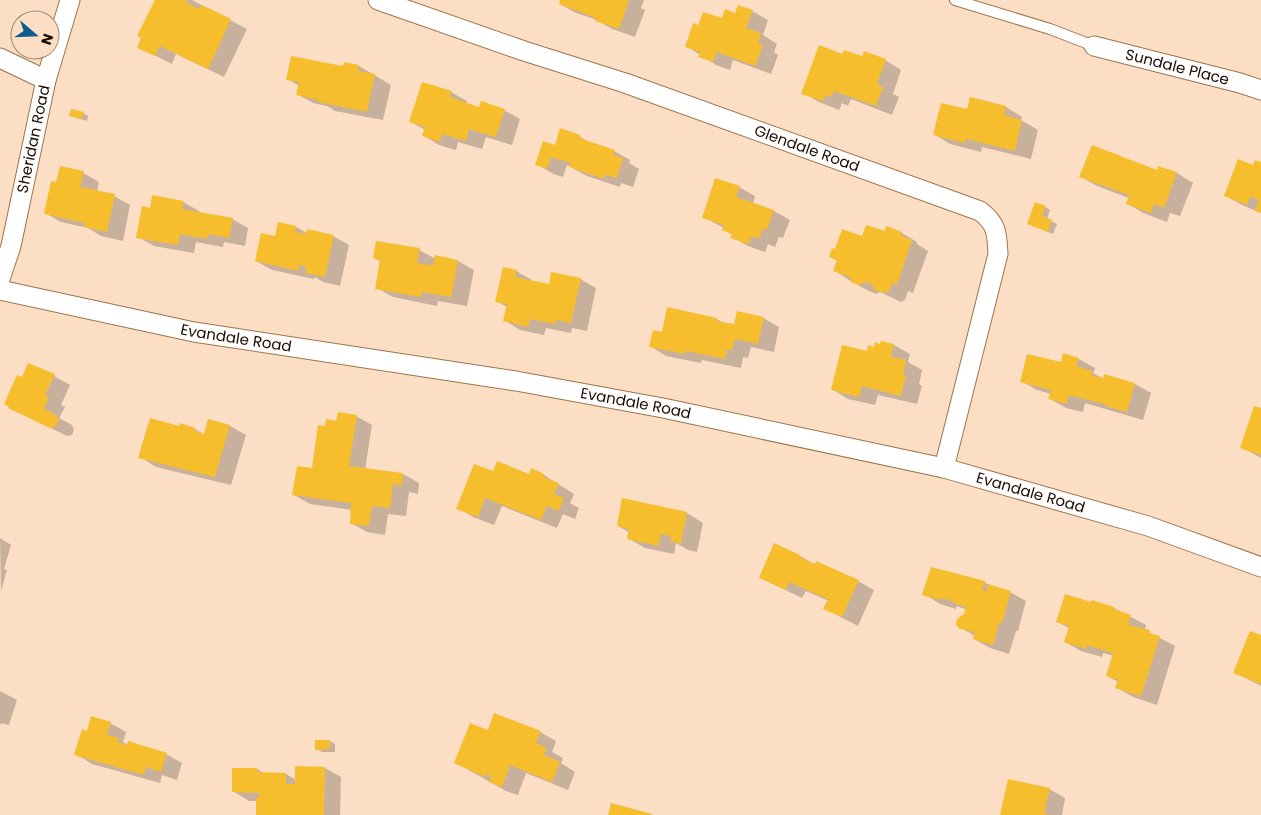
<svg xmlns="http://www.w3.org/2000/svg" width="1261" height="815" font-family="Poppins,sans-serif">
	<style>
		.shadow { fill: #0003 }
		.building { fill: #f6be2d }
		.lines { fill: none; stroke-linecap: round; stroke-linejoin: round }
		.lane-casing { stroke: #9f7449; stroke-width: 12 }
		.street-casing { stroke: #9f7449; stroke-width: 21 }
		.lane { stroke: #fff; stroke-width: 10 }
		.street { stroke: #fff; stroke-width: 19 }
		.labels { text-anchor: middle; stroke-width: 4; stroke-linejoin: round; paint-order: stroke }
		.street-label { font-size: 15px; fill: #1a0a00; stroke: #fbdec3 }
	</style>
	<rect width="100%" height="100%" fill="#fbdec3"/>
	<!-- shadow -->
	<path class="shadow" d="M156 0H192L247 29 224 77 176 54 172 64 138 47Z
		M562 0H644L641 8 645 10 635 37 612 29 597 20 576 13 560 4Z
		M752 11 768 20 763 35 777 44 774 52 778 55 771 74 733 60 730 70 716 65 686 46 699 27Z
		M843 56 885 60 901 70 893 94 899 97 892 115 851 99 848 106 842 103 839 110 819 102 803 93Z
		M359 66 391 85 383 120 335 111 327 106 313 103 297 94 299 86 288 79Z
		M451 92 467 101 466 104 480 108 504 110 520 119 512 145 486 137 482 149 458 142 456 150 439 145 423 135 425 130 411 122Z
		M1006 107 1022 117 1021 120 1038 130 1031 159 982 147 981 152 950 144 934 134 968 110Z
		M83 113 88 116 87 121 71 116Z
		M579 136 594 145 614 151 630 160 629 163 639 169 633 187 621 183 620 187 587 176 567 165 563 177 553 174 537 164 556 146Z
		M1261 163V213L1242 205 1226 196 1254 166Z
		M1159 167 1177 173 1193 183 1180 216 1170 213 1167 222 1143 213 1127 203 1129 198 1097 186 1081 177 1158 171Z
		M83 173 99 182 97 192 114 196 130 205 123 241 101 236 88 228 61 222 45 213 57 183Z
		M739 187 755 196 753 204 774 211 790 220 783 238 779 237 775 247 768 244 765 252 748 246 732 237 733 235 723 230 724 228 703 217Z
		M183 202 199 211V213L232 219 248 228 245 246 224 242 223 247 196 242 194 253 154 246 138 237 151 209Z
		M1045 207 1050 210 1047 219 1057 224 1053 234 1033 226Z
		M279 223 296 227 307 233 333 236 349 245 340 286 323 282 315 277 314 279 272 270 256 261 276 237Z
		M885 233H902L917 242V244L928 251 913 293 908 291 905 300 901 302 880 292 876 294 869 291 852 282 834 270 838 261 830 257 863 238Z
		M419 250 436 259 458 261 474 270 467 306 438 301 437 306 393 297 377 288 381 262 374 258Z
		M516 271 532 280V282L550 286 580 279 596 288 587 331 572 328 571 333 546 328 544 335 520 330 504 320 507 307 496 301Z
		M763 318 779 327 774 352 751 347 748 358 743 357 741 368 702 360 701 363 666 356 650 346 663 333 717 319 725 324 735 326Z
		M882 342 894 345 910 354 908 362 922 370 919 384 922 386 917 404 878 395 875 405 848 399 832 389 868 352 881 345Z
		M1064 355 1079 359 1095 368 1093 373 1104 379 1135 384 1151 393 1143 420 1085 403 1083 412 1066 408 1050 399 1051 394 1037 390 1021 381 1062 364Z
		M54 376 70 385 61 405 65 407 59 418 72 425 74 430 72 435 67 436 9 408 22 379Z
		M1261 409V458L1241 447Z
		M356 416 372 425 365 470 403 474 419 483 418 494 409 492 406 516 388 514 385 535 367 532 351 523 352 510 310 504 294 495 313 469 326 428Z
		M209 420 230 426 246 435 231 485 156 467 140 457 179 428 195 429 205 435Z
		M494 473 544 475 574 494 570 503 579 508 575 519 563 514 557 528 502 506 494 525 473 517 458 508Z
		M623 499 687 513 703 523 697 552 688 550 676 543 674 554 645 548 629 539 630 533 618 526Z
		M0 538 11 545 4 569 7 570 1 591Z
		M775 545 800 556 816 565 858 581 874 590 858 626 825 609 829 601 806 591 802 598 777 586 761 577Z
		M984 582 994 587 1010 592 1026 601 1018 631H1016L1009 654 990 648 974 639 975 636 961 628 967 610 957 606 956 609 940 604 924 594Z
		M1114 608 1146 625 1145 630 1175 646 1157 705 1133 697 1117 688 1118 682 1107 676 1114 656 1103 653 1102 657 1081 651 1065 642 1069 628 1057 622Z
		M1261 637V686L1234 672Z
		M0 691 17 700 9 725 1 723 0 725Z
		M110 723 126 732 123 742 128 745 166 754 182 763 177 780 162 775 160 783 92 764 76 754 88 732Z
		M540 732 556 741 552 752 563 758 561 763 575 772 568 790 526 773 518 795 506 791 456 763Z
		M330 741 335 744V752H322L317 749Z
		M325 768 341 777 340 815H259L258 801H249L233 791 234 769H257L264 773 286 774 296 780Z
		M1049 789 1065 798 1062 815H1002Z"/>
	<!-- building -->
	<path class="building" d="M155 0H187L186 3 200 9 202 5 231 19 208 69 160 46 155 56 137 48 141 38 137 36Z
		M560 0H629L619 29 595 21 596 18 559 4Z
		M738 5 753 10 746 28 761 33 758 43 763 45 755 66 717 52 713 62 698 57 700 52 685 47 693 23 698 25 703 12 722 18 725 9 735 13Z
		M819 45 842 54 844 50 862 56 864 51 886 59 877 84 883 87 876 106 834 91 832 97 826 95 823 101 801 94Z
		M291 56 343 66 344 62 359 65 358 71 375 74 367 112 318 102V100L296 95 299 82 286 80Z
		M422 82 452 91 450 97 479 107 481 101 505 109 496 137 469 129 466 141 442 134 440 142 422 136 425 127 409 122Z
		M970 97 1006 106 1004 115 1022 120 1015 151 966 139 965 143 933 135 941 103 967 109Z
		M71 109 84 112 82 119 69 116Z
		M560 128 580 135 579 138 615 150 613 155 623 158 617 178 605 175 604 179 569 167 571 163 551 157 547 169 535 165 543 141 555 145Z
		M1092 145 1157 170 1158 166 1177 172 1164 208 1154 204 1151 213 1126 204 1129 195 1079 177Z
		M1238 159 1253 165 1255 160 1261 162V213L1255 211 1259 200 1250 197 1247 205 1224 196Z
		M60 166 84 171 80 187 115 194 107 232 84 227 85 223 44 214 51 181 56 182Z
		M715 178 740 186 736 197 774 210 767 230 763 228 759 239 751 236 749 244 730 238 732 234 722 230 724 225 702 218Z
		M152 195 184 201 182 209 233 218 229 238 208 234 207 239 180 234 178 245 136 238 142 206 150 208Z
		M1035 202 1046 206 1042 216 1052 220 1048 232 1027 224Z
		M278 222 296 226 295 232 306 234 307 229 334 235 325 277 305 273 307 267 299 265 298 271 255 261 261 233 275 236Z
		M866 225 885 231 886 226 902 232 901 236 912 240 897 285 892 283 889 291 884 293 874 290 873 285 866 282 859 285 851 282 850 277 833 271 837 260 829 257 832 248 835 249 842 229 862 236Z
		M376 241 420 248 417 263 433 266 435 255 458 260 451 297 422 292 421 297 375 289 380 260 373 258Z
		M503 267 517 270 515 277 549 284 551 272 581 278 571 323 556 320 555 324 530 319 528 327 503 321 507 304 495 302Z
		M667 307 717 318 716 321 734 324 737 311 764 317 758 344 735 339 732 350 727 349 725 359 686 351 685 354 649 347 653 330 662 332Z
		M881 341 894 344 891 357 906 360 903 374 906 375 901 396 862 386 859 397 831 390 842 345 867 351 868 345 874 347 875 342 880 344Z
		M1063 353 1079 358 1076 366 1092 371 1091 375 1103 378 1104 374 1135 383 1127 412 1105 406V404L1069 395 1067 404 1048 399 1051 390 1020 382 1027 354 1061 362Z
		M28 363 55 374 45 395 49 397 44 409 56 415 59 420 55 427 50 428 8 408 9 407 4 404 17 375 22 377Z
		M1254 406 1261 408V455L1240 448Z
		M338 412 357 415 349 466 403 473 402 486 393 484 390 508 372 506 369 526 350 524 351 503 292 495 297 466 312 468 318 425 325 426 326 419 336 421Z
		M150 418 179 426 180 423 195 428V431L204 434 208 419 230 425 215 477 138 458Z
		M497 461 529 474 531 468 544 474 543 477 559 483 554 494 564 498 559 511 547 506 541 520 485 498 478 517 456 509 474 464 493 471Z
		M622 498 687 512 681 544 670 541 671 536 661 534 658 546 627 539 629 529 617 526Z
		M774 543 800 555 799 557 815 564 816 561 859 580 842 617 823 609 828 599 789 582 786 590 759 578Z
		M931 567 985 581 982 590 986 592 988 584 1011 591 1002 623H999L993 645 973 639 975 632 960 629 956 625 957 619 964 614 966 607 953 603 954 601 941 598 940 600 922 595Z
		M1065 594 1091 602 1092 600 1114 607V609L1131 615 1128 625 1150 630 1149 633 1160 636 1141 696 1115 688 1118 680 1106 676 1113 653 1087 645 1086 649 1064 642 1069 626 1056 622Z
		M1250 631 1261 635V684L1233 673Z
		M494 713 541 731 536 743 547 748 544 755 560 762 552 782 510 765 502 787 489 782 491 776 487 774 485 777 454 763 470 723 488 730Z
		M91 716 111 722 107 735 119 738 117 742 127 745 128 741 167 753 161 772 146 767 144 775 74 755 82 729 87 731Z
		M315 740H330V749L315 750Z
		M295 766 325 767 324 815H256V798H259V793L232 792V768H257V772L286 773V784H295Z
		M1008 779 1050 788 1044 813 1050 815H1000Z
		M611 803 652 814V815H608Z"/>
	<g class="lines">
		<!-- lane casing -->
		<g class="lane-casing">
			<path id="lane" d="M955 0 1050 29 1094 46"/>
		</g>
		<!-- street casing -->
		<g class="street-casing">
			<g id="street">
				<path id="s1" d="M378 0 524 51 625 83 980 211C997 224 997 233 998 254L944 468"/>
				<path id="s2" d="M1094 46 1240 83 1261 90"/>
				<path d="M0 58 46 80"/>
				<path id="s3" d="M0 279 11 246 46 80 70 0"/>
				<path id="s4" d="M0 290 194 332 516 381 663 408 944 468 1148 526 1261 567"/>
			</g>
		</g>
		<!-- lane -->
		<use href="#lane" class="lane"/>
		<!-- street -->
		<use href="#street" class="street"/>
	</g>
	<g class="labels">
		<!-- street labels -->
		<g class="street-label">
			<text dy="5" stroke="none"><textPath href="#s2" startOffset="86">Sundale Place</textPath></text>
			<text dy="5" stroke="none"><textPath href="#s3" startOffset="144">Sheridan Road</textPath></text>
			<text dy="5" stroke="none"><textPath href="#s1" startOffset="454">Glendale Road</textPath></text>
			<text dy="5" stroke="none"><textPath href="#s4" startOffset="241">Evandale Road</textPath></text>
			<text dy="5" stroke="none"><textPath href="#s4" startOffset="646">Evandale Road</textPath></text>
			<text dy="5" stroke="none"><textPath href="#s4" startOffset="1051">Evandale Road</textPath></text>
		</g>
	</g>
	<!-- north arrow -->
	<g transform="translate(35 35) rotate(109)"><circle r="24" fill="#fbdec3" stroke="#a18975"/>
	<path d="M0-4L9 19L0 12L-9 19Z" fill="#0d5b8e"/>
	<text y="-8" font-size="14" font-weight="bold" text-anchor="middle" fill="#1a0a00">N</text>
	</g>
</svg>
